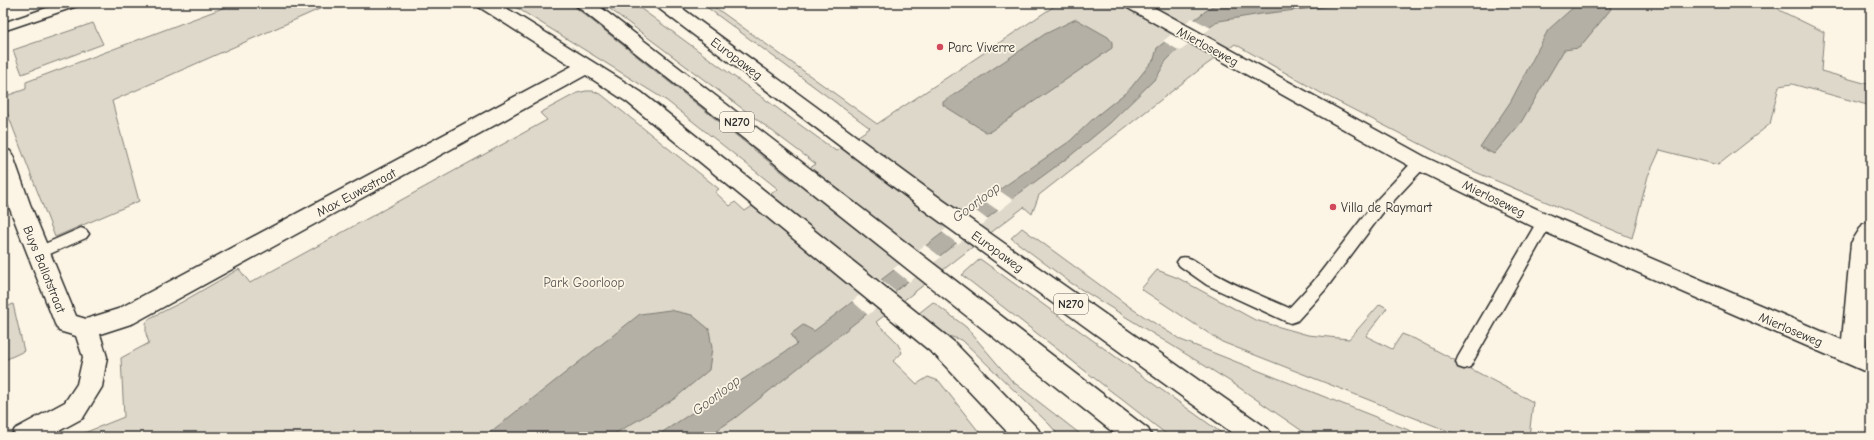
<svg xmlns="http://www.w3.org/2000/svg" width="1874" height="440" font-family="'Comic Neue',sans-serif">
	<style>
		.green { fill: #ded8ca; stroke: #84827a }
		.water { fill: #b4b0a5; stroke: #7d7b74 }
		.pier { fill: #fcf5e5 }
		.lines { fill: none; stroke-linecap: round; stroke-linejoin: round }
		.lane-casing { stroke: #2b2b2b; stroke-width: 3 }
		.street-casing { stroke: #2b2b2b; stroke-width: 3 }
		.primary-casing { stroke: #2b2b2b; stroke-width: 3 }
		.lane { fill: #fcf5e5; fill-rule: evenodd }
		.street { fill: #fcf5e5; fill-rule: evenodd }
		.primary { fill: #fcf5e5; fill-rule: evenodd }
		.poi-dot { fill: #d1495b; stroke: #fcf5e5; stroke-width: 1.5 }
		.labels { text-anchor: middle; stroke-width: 3.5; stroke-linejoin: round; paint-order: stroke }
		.shield { fill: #fcf5e5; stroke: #6a6863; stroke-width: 1 }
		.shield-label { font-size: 12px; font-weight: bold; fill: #2b2b2b }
		.street-label { font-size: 13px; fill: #2b2b2b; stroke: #fcf5e5 }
		.poi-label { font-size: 13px; fill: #2b2b2b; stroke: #fcf5e5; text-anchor: start }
		.park-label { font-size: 13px; fill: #585653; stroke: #fcf5e5 }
		.water-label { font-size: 14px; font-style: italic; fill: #545350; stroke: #fcf5e5 }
	</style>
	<rect width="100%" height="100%" fill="#fcf5e5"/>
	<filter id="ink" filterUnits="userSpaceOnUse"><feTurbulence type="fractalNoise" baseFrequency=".025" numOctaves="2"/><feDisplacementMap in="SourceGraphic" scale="8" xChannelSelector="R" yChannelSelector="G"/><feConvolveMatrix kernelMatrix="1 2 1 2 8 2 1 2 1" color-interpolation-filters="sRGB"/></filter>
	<g filter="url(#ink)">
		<!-- green -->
		<path class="green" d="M236 3H333L112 101 139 201 55 237 3 102V97L26 89V82Z
			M509 3H570L792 180 816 164 602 3H633L836 151 870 128 701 3H709L877 124 1059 3H1772L1781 11 1824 32 1821 71 1871 85V106L1792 84 1779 86 1770 124 1718 165 1660 150 1648 176 1632 238 1473 171 1319 92 1235 44 1199 70 1039 195 1032 214 1024 207 876 322C886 333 897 338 902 353L893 361 917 384 928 377 939 381 983 437H74L124 417 121 358 149 343 146 334V323L150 318 182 302 239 269 250 283 547 120 540 113 577 93 586 91H593L602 95 719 189 715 192 730 206 735 202 745 211 778 189 667 101Z
			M93 23 103 44 22 74 13 50Z
			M1022 228 1134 310 1181 340 1426 437H1311L1231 382 1071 283 1011 238Z
			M980 259 1227 437H1170L962 275Z
			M1157 270 1178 278 1255 320 1308 335 1349 339 1380 304 1387 308 1366 336 1392 349 1402 334 1415 339 1533 402 1529 437H1463L1222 342 1141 289Z
			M933 302 966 327 1012 381 1084 437H1060L1050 425 962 340 941 334 919 313Z
			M13 304 24 351 3 361V309Z"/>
		<!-- water -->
		<path class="water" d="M1357 3 1261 14 1219 21 1210 27 1174 53 1166 61 1157 77 1110 123 1070 156 1013 198 735 418 707 437H655L797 344 791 334 803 325 814 331 999 190 1070 141 1095 117 1129 90 1154 59 1157 48 1215 4Z
			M1578 3H1609L1611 9 1579 48 1564 50 1520 124 1494 154 1480 147 1511 101 1548 30Z
			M1076 19 1108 37 1112 42V48L991 131 986 132 943 105V102L1045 34Z
			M670 310 692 315 709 329 712 348 709 370 674 399 609 437H484L640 314Z"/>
		<!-- pier -->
		<path class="pier" d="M1192 18 1211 28 1180 51 1163 41Z
			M997 189 1013 200 999 211 983 200Z
			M972 208 988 220 958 244 942 232Z
			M925 245 941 257 909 282 893 269Z
			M880 279 896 292 868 315 852 301Z"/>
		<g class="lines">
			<!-- lane casing -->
			<g class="lane-casing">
				<path id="lane" d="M61 3H79L77 6 3 31V23Z
					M1420 158 1425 159 1427 163 1425 167 1384 211 1325 290 1297 321 1291 323 1285 321 1207 285 1180 266 1177 262 1180 258C1189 255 1196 262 1204 267 1230 284 1260 295 1289 308L1313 282 1374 203 1415 159Z
					M1544 216 1549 218 1552 222 1470 367 1464 369 1458 367 1456 362 1458 357 1539 218Z
					M81 228 86 230 89 234 86 238 43 257 38 259 33 257 30 253 33 249Z"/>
			</g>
			<!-- street casing -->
			<g class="street-casing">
				<path id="street" d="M476 3H498L641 92 954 342 1038 429 1042 437H1012L936 356 627 102 586 75 134 323 100 334 107 357 102 387 83 418 48 437H11L15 429 65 402 77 384 83 357 76 336 59 331 55 324 8 204 3 188V149L10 151 13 156 30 204 76 316 86 319 118 309 572 66 479 7Z
					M1123 3H1146L1427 158 1552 216 1842 340 1851 243 1863 224 1871 222V274L1866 351 1871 353V374L1536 228 1413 168 1126 7Z"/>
			</g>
			<!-- primary casing -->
			<g class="primary-casing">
				<path id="primary" d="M575 3H595L1148 429 1152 437H1119L578 7Z
					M654 3H675L944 201 1268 429 1272 437H1238L928 213 657 7Z"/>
			</g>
			<!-- lane -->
			<use href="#lane" class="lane"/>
			<!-- street -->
			<use href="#street" class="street"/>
			<!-- primary -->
			<use href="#primary" class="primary"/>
		</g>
	</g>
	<!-- markers -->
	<g class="poi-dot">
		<circle cx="940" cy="47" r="4"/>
		<circle cx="1333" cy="207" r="4"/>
	</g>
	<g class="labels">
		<!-- shield labels -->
		<g class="shield">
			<rect x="720" y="112" width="34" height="20" rx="3"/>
			<rect x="1054" y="294" width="34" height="20" rx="3"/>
		</g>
		<g class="shield-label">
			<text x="737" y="126">N270</text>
			<text x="1071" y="308">N270</text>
		</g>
		<!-- street labels -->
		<g class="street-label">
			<text transform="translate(1208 46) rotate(29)" y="5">Mierloseweg</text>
			<text transform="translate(737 58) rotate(37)" y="5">Europaweg</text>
			<text transform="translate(356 192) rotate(-28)" y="5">Max Euwestraat</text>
			<text transform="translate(1494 198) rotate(26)" y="5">Mierloseweg</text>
			<text transform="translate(998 251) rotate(36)" y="5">Europaweg</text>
			<text transform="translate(45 269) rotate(68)" y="5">Buys Ballotstraat</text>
			<text transform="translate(1791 329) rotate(23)" y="5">Mierloseweg</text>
		</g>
		<!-- poi labels -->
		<g class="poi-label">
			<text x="948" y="52">Parc Viverre</text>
			<text x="1341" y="212">Villa de Raymart</text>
		</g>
		<!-- park labels -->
		<g class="park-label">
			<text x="584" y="287">Park Goorloop</text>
		</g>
		<!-- water labels -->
		<g class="water-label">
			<text transform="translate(976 202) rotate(-37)" y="5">Goorloop</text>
			<text transform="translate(716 395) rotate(-37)" y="5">Goorloop</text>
		</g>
	</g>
	<!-- margin -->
	<rect width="1874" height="440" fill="none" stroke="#fcf5e5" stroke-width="16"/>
	<rect x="8" y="8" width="1858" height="424" fill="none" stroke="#2b2b2b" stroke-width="1.5" filter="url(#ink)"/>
</svg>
